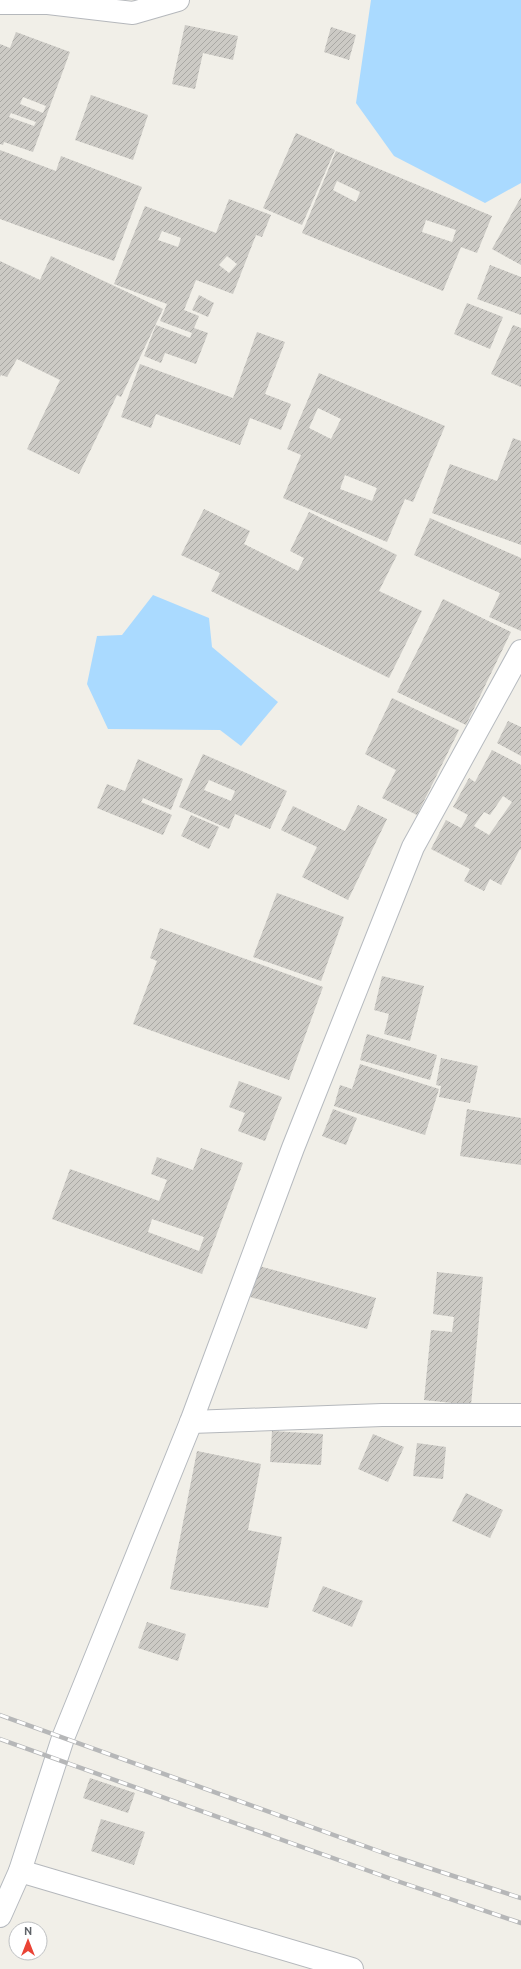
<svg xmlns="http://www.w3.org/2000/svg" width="521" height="1969" font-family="Ubuntu,sans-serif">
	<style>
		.water { fill: #aadaff }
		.building { fill: url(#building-hatch); fill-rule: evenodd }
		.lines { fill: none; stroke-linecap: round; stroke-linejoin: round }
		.street-casing { stroke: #b5b8bc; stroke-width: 24 }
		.secondary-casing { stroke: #b6babf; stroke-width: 24 }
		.street { stroke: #fff; stroke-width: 22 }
		.secondary { stroke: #fff; stroke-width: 22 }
		.rail-casing { stroke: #b6b7b8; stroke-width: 4.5 }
		.rail { stroke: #fff; stroke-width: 3; stroke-dasharray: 9; stroke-linecap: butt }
	</style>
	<defs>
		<pattern id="building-hatch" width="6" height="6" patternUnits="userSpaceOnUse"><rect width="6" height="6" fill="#cccac5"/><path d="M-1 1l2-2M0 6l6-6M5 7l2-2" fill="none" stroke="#a9a8a4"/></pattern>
	</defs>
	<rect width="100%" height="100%" fill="#f1efe8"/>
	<!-- water -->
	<path class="water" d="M371 0H521V183L485 203 394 156 356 103Z
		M153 595 209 618 212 647 278 702 241 746 220 730 108 729 87 684 97 636 122 635Z"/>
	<!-- building -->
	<path class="building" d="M185 25 238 36 233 60 203 53 195 89 172 84Z
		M331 27 356 35 349 60 324 52Z
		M16 32 70 52 33 152 4 142 3 145 0 144V44L10 48ZM23 97 46 106 43 113 20 104ZM11 113 36 122 34 126 9 117Z
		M91 95 148 115 133 160 75 140Z
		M296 133 335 150 302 225 263 208Z
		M0 150 56 171 61 156 142 187 114 261 0 219Z
		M336 151 492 216 477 253 461 247 443 291 302 233ZM337 181 360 192 356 202 333 190ZM426 220 456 230 452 242 422 232Z
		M521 197V265L492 249Z
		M229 199 271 215 262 237 256 235 233 294 196 280 184 310 199 316 192 333 160 321 167 304 114 284 145 206 216 233ZM162 231 181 238 178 247 158 240ZM227 256 237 264 229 273 219 265Z
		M51 256 163 309 121 397 117 395 79 474 27 449 60 380 17 359 7 377 1 375 0 377V261L40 280Z
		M490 265 521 277V315L477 299Z
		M199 295 214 303 208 317 192 310Z
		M467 303 503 317 490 349 454 334Z
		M156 325 190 338 194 328 208 333 196 364 165 353 161 363 144 356Z
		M513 325 521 328V387L491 374Z
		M257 332 285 342 265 394 291 404 281 430 250 418 240 445 156 414 151 428 121 417 140 364 233 398Z
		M319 373 445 426 413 502 405 499 387 542 283 498 301 455 287 449ZM318 408 341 419 331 439 309 428ZM345 475 377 488 372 501 340 489Z
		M513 438 521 441V545L432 513 450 464 497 481Z
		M204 509 250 531 244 544 298 571 304 558 290 551 309 512 397 555 379 591 422 611 389 678 211 591 220 573 181 555Z
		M430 518 521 558V631L489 617 500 593 414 555Z
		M443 599 511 632 466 725 397 692Z
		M392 698 459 730 417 815 382 798 396 770 365 754Z
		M508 721 521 727V756L497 743Z
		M492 750 521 765V850L520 849 501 885 490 879 484 891 464 881 470 869 431 849 446 820 461 828 468 815 453 807 469 778 475 782ZM503 796 512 802 489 835 474 826 484 812 490 815Z
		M203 754 287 791 270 829 235 814 229 829 179 807ZM209 780 235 791 231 801 204 790Z
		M138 759 183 779 171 810 143 798 141 802 172 815 163 835 97 808 107 784 125 791Z
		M358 805 387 819 348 900 302 877 317 847 281 830 293 806 345 831Z
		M191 815 219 827 209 849 181 836Z
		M277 893 344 917 321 981 253 957Z
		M160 928 323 987 289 1080 133 1024 157 961 150 958Z
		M382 976 424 986 410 1041 384 1034 389 1014 374 1010Z
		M367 1034 437 1055 430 1080 360 1060Z
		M441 1058 478 1066 470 1103 439 1097 441 1086 436 1085Z
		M360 1064 439 1089 425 1135 334 1106 340 1085 352 1089Z
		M239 1081 282 1097 265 1141 238 1131 245 1113 229 1107Z
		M333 1109 357 1118 346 1145 322 1136Z
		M467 1109 521 1118V1165L460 1156Z
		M201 1148 243 1163 202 1274 52 1219 70 1169 159 1201 167 1180 151 1174 157 1157 193 1170ZM152 1219 204 1237 199 1251 148 1232Z
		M259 1266 376 1298 367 1329 250 1297Z
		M437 1272 483 1277 471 1405 424 1400 431 1330 452 1332 454 1317 433 1314Z
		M272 1431 323 1434 321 1465 270 1462Z
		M373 1434 404 1447 388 1482 358 1469Z
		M417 1443 446 1447 443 1479 413 1476Z
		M197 1451 261 1464 248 1530 282 1537 268 1608 170 1589Z
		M466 1493 503 1510 490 1538 452 1521Z
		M323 1586 363 1601 352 1627 312 1611Z
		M147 1622 186 1634 178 1661 138 1648Z
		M90 1778 135 1793 128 1813 83 1798Z
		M101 1819 145 1832 134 1865 91 1851Z"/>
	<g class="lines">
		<!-- street casing -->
		<g class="street-casing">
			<path id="street" d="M0 3H48L133 13 178 0
				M191 1422 382 1415H521
				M20 1871 352 1969"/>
		</g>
		<!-- secondary casing -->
		<g class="secondary-casing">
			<path id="secondary" d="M0 1916 20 1871 63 1738 191 1422 293 1148 413 847 521 651"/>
		</g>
		<!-- street -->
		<use href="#street" class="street"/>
		<!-- secondary -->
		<use href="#secondary" class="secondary"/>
		<!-- rail casing -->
		<g class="rail-casing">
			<path id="rail" d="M0 1715 395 1857 521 1898
				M0 1739 400 1882 521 1923"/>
		</g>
		<!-- rail -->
		<use href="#rail" class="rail"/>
	</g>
	<!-- north arrow -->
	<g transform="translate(28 1941)"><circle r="19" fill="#ffffff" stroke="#bfc1c3"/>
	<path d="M0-3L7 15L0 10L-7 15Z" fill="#ea4335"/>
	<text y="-6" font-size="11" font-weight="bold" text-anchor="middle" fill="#5f6368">N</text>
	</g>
</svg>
